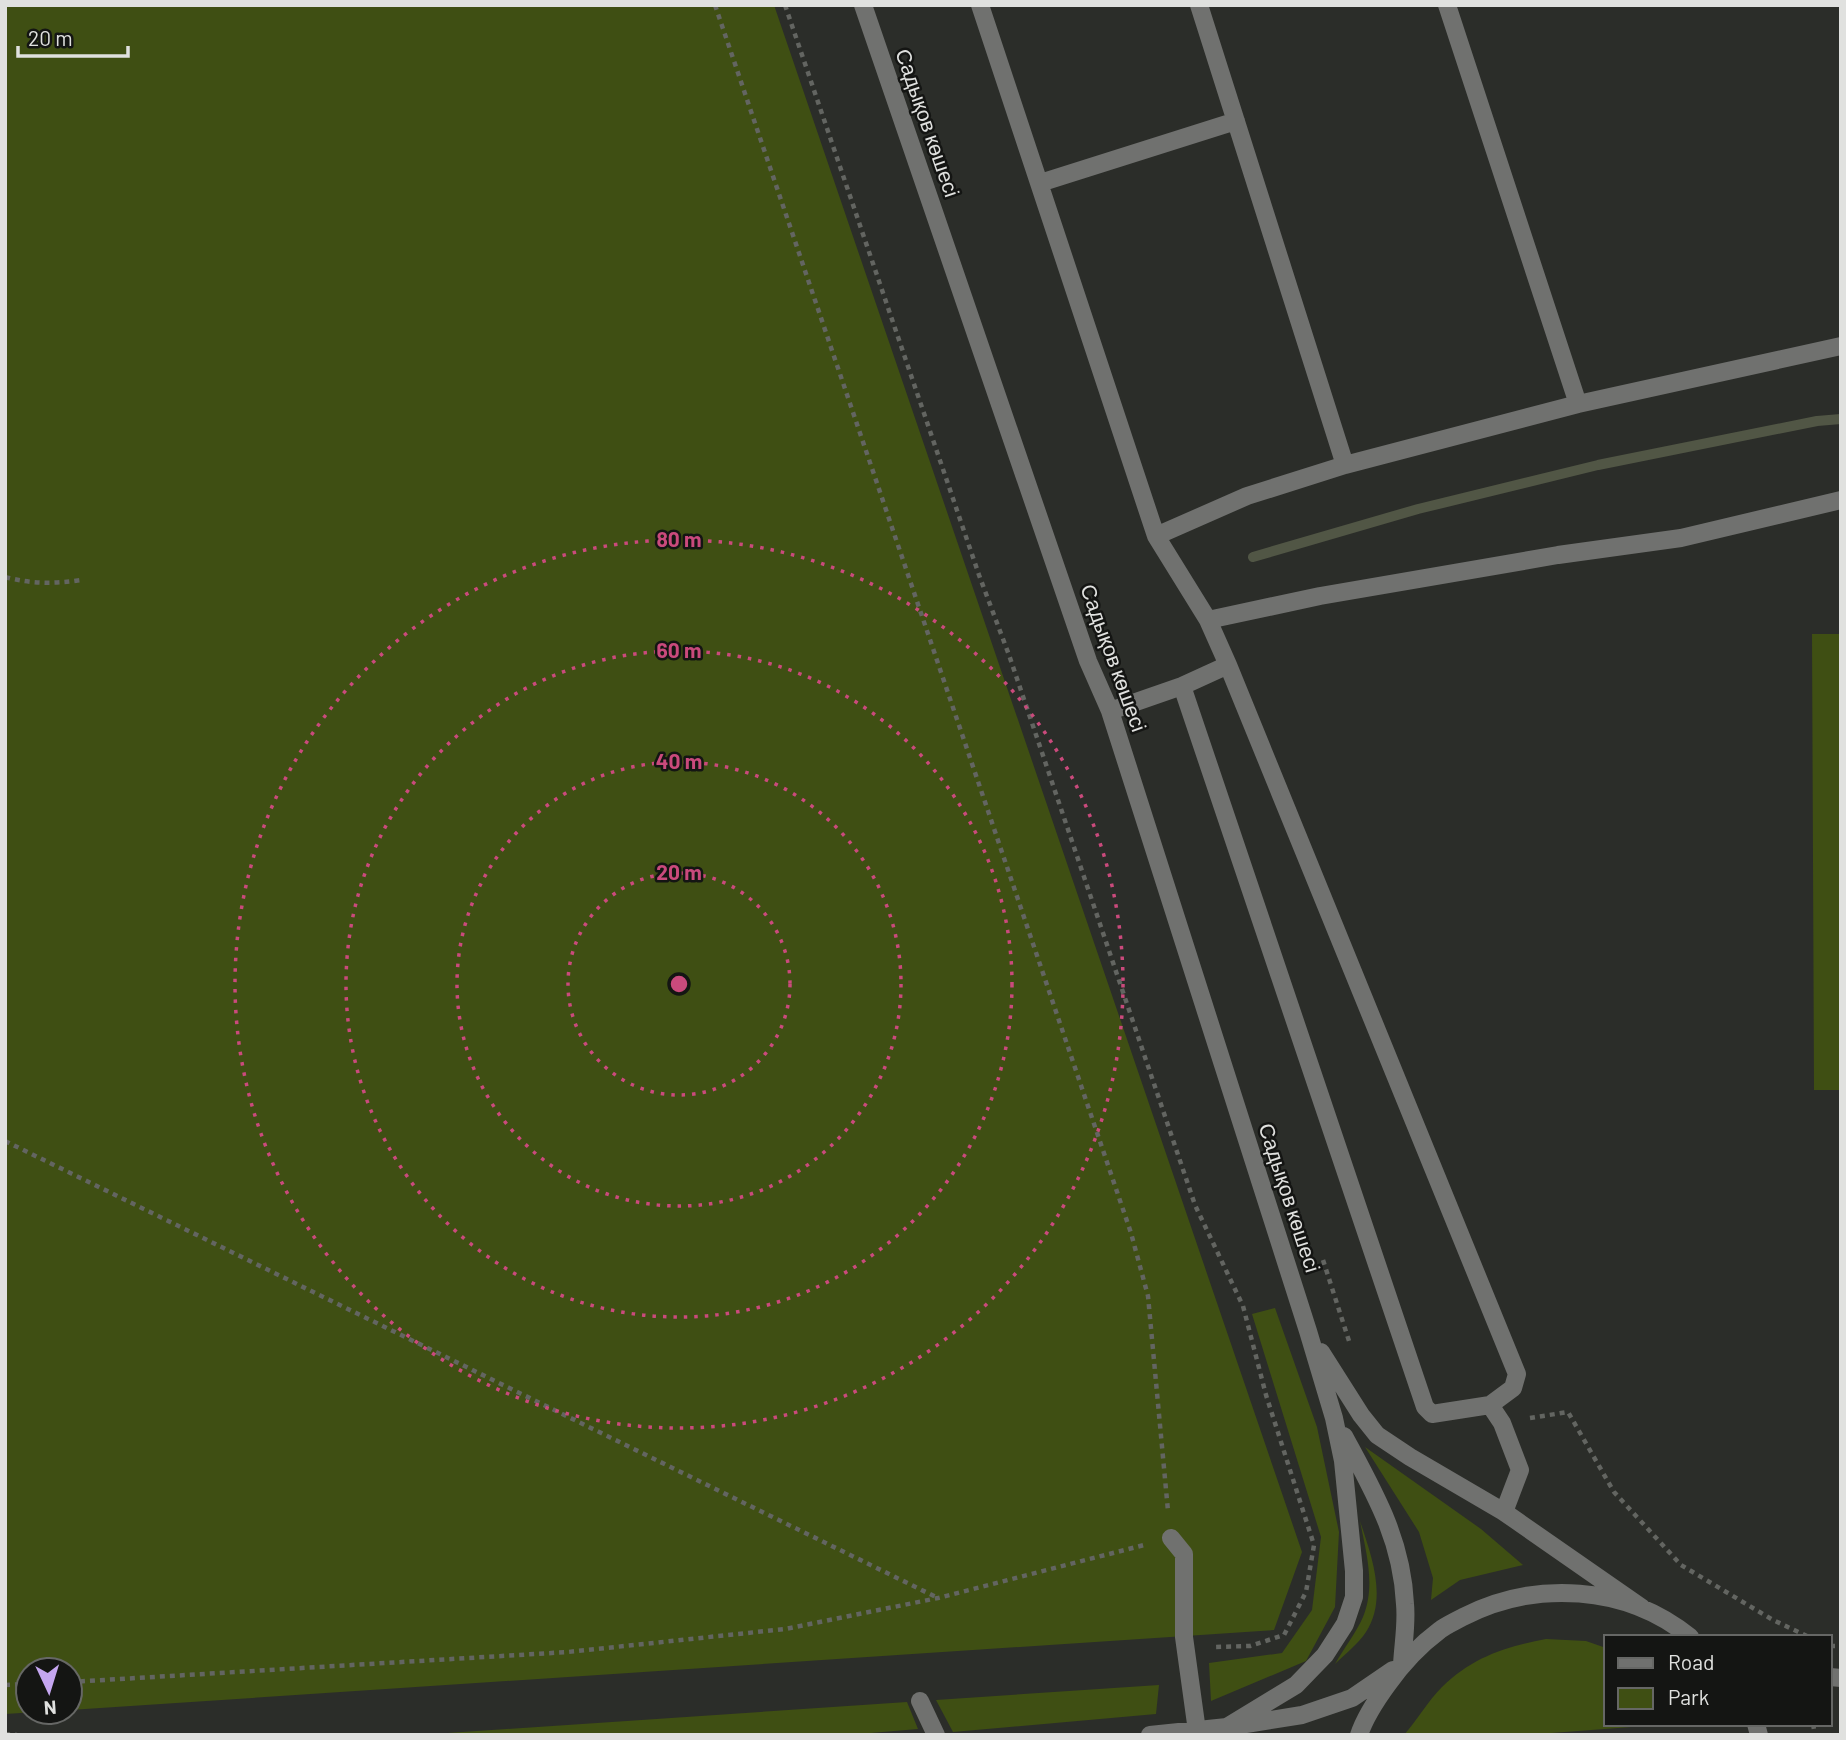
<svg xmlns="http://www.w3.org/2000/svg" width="1846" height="1740" font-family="Barlow,sans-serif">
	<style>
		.green { fill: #3f4f13 }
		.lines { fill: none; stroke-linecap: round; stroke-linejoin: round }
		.stream { stroke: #515645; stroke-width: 10 }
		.path { stroke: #636561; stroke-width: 4.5; stroke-dasharray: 5 5; stroke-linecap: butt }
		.minor { stroke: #70716f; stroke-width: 18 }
		.ring { fill: none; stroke: #ca4a7c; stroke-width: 3.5; stroke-dasharray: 3.5 7 }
		.labels { text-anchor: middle; stroke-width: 5; stroke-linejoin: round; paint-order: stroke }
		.street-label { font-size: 21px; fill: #e0e1df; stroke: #141513 }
		.centre { fill: #ca4a7c; stroke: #141513; stroke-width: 3.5 }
		.ring-label { font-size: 21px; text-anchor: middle; font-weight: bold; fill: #ca4a7c; stroke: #141513; stroke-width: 5; stroke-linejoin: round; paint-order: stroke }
	</style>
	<rect width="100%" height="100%" fill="#2b2d29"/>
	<!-- green -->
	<path class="green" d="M5 5H774L1302 1552 1274 1630 70 1710V1670H28V1712H37L5 1714Z
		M1812 634H1841V1090H1814Z
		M1275 1308 1317 1427 1339 1532 1335 1607 1306 1661 1211 1701 1209 1663 1282 1653 1312 1610 1321 1537 1252 1314Z
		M1365 1447 1481 1529 1523 1565 1460 1580 1431 1600 1433 1578 1419 1532Z
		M1360 1521C1371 1555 1388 1598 1366 1632 1358 1644 1345 1654 1335 1664 1344 1648 1356 1633 1363 1617 1376 1586 1366 1552 1360 1521Z
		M1546 1639 1586 1641 1606 1648V1724H1671L1525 1735H1404C1417 1720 1428 1701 1442 1687 1473 1657 1505 1647 1546 1639Z
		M1159 1685 1156 1714 953 1732 936 1700Z
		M907 1702 918 1729 847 1735H418Z"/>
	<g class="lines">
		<!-- stream -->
		<path class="stream" d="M1253 557 1418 509 1598 465 1817 421 1841 419"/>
		<!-- path -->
		<path class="path" d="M715 5 1131 1233 1148 1296 1168 1511
			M785 5 979 575 1009 655 1195 1205 1243 1306 1266 1395 1314 1545 1306 1592 1284 1635 1250 1646 1213 1647
			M5 577C32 584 54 584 81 580
			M5 1141 938 1598
			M1323 1260 1349 1341
			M1530 1418 1568 1412 1614 1492 1681 1565 1773 1620 1809 1637
			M1830 1646H1841
			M70 1682 568 1652 785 1629 938 1598 1144 1545
			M5 1685 28 1684
			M1813 1724 1815 1735
			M5 1734 17 1735"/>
		<!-- minor -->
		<path class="minor" d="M863 5 1088 661 1110 711 1308 1331 1334 1418 1343 1461 1354 1571V1597L1345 1624 1325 1655 1296 1685 1227 1727
			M980 5 1156 536 1208 620 1228 665 1517 1374 1513 1388 1490 1405 1432 1414 1425 1407 1182 686
			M1199 5 1345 465
			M1447 5 1578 404
			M1040 183 1236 121
			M1156 536 1247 496 1345 465 1578 404 1841 346
			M1208 620 1320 596 1558 555 1681 538 1841 500
			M1110 711 1182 686 1228 665
			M1321 1352 1361 1415 1377 1435 1410 1457 1504 1512 1642 1608
			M1490 1405 1502 1423 1520 1470 1504 1512
			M1344 1436C1374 1492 1402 1539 1405 1604 1407 1624 1403 1645 1402 1665
			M1171 1538 1184 1554V1637L1197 1731
			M1830 1677 1841 1678
			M920 1701 936 1735
			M1756 1724 1759 1735
			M1150 1735 1227 1727 1302 1715 1352 1698 1393 1670
			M1359 1735C1365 1717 1377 1699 1388 1684 1402 1664 1420 1645 1440 1630 1447 1625 1456 1621 1463 1617 1535 1580 1626 1585 1690 1637"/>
	</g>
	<!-- distance rings -->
	<g class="ring">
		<circle cx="679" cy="984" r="111"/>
		<circle cx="679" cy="984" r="222"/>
		<circle cx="679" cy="984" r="333"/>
		<circle cx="679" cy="984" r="444"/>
	</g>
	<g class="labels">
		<!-- street labels -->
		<g class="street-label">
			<text transform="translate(927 123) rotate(71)" y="7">Садықов көшесі</text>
			<text transform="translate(1113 658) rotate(70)" y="7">Садықов көшесі</text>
			<text transform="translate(1289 1198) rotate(72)" y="7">Садықов көшесі</text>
		</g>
	</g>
	<circle cx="679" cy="984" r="10" class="centre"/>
	<g class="ring-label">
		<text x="679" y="547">80 m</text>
		<text x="679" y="658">60 m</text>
		<text x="679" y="769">40 m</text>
		<text x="679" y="880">20 m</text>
	</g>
	<!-- border -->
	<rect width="1846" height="1740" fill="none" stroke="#e0e1df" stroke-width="14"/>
	<!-- legend -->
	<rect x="1604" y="1635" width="228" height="91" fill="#141513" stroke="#666765" stroke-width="2"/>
	<rect x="1618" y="1658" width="35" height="10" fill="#70716f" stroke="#666765" stroke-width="2"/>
	<text x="1668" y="1670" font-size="21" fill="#e0e1df">Road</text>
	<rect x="1618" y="1688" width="35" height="21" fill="#3f4f13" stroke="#666765" stroke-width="2"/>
	<text x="1668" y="1705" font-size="21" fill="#e0e1df">Park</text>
	<!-- north arrow -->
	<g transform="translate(49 1691) rotate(176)"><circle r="33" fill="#141513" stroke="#666765" stroke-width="2"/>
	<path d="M0-5L12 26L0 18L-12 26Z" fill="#c5a6f0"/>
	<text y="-10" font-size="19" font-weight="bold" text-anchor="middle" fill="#e0e1df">N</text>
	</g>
	<!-- scale -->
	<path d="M18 46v10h110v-10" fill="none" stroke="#e0e1df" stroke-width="3.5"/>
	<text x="28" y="46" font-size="21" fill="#e0e1df" stroke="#141513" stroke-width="5" paint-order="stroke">20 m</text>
</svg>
